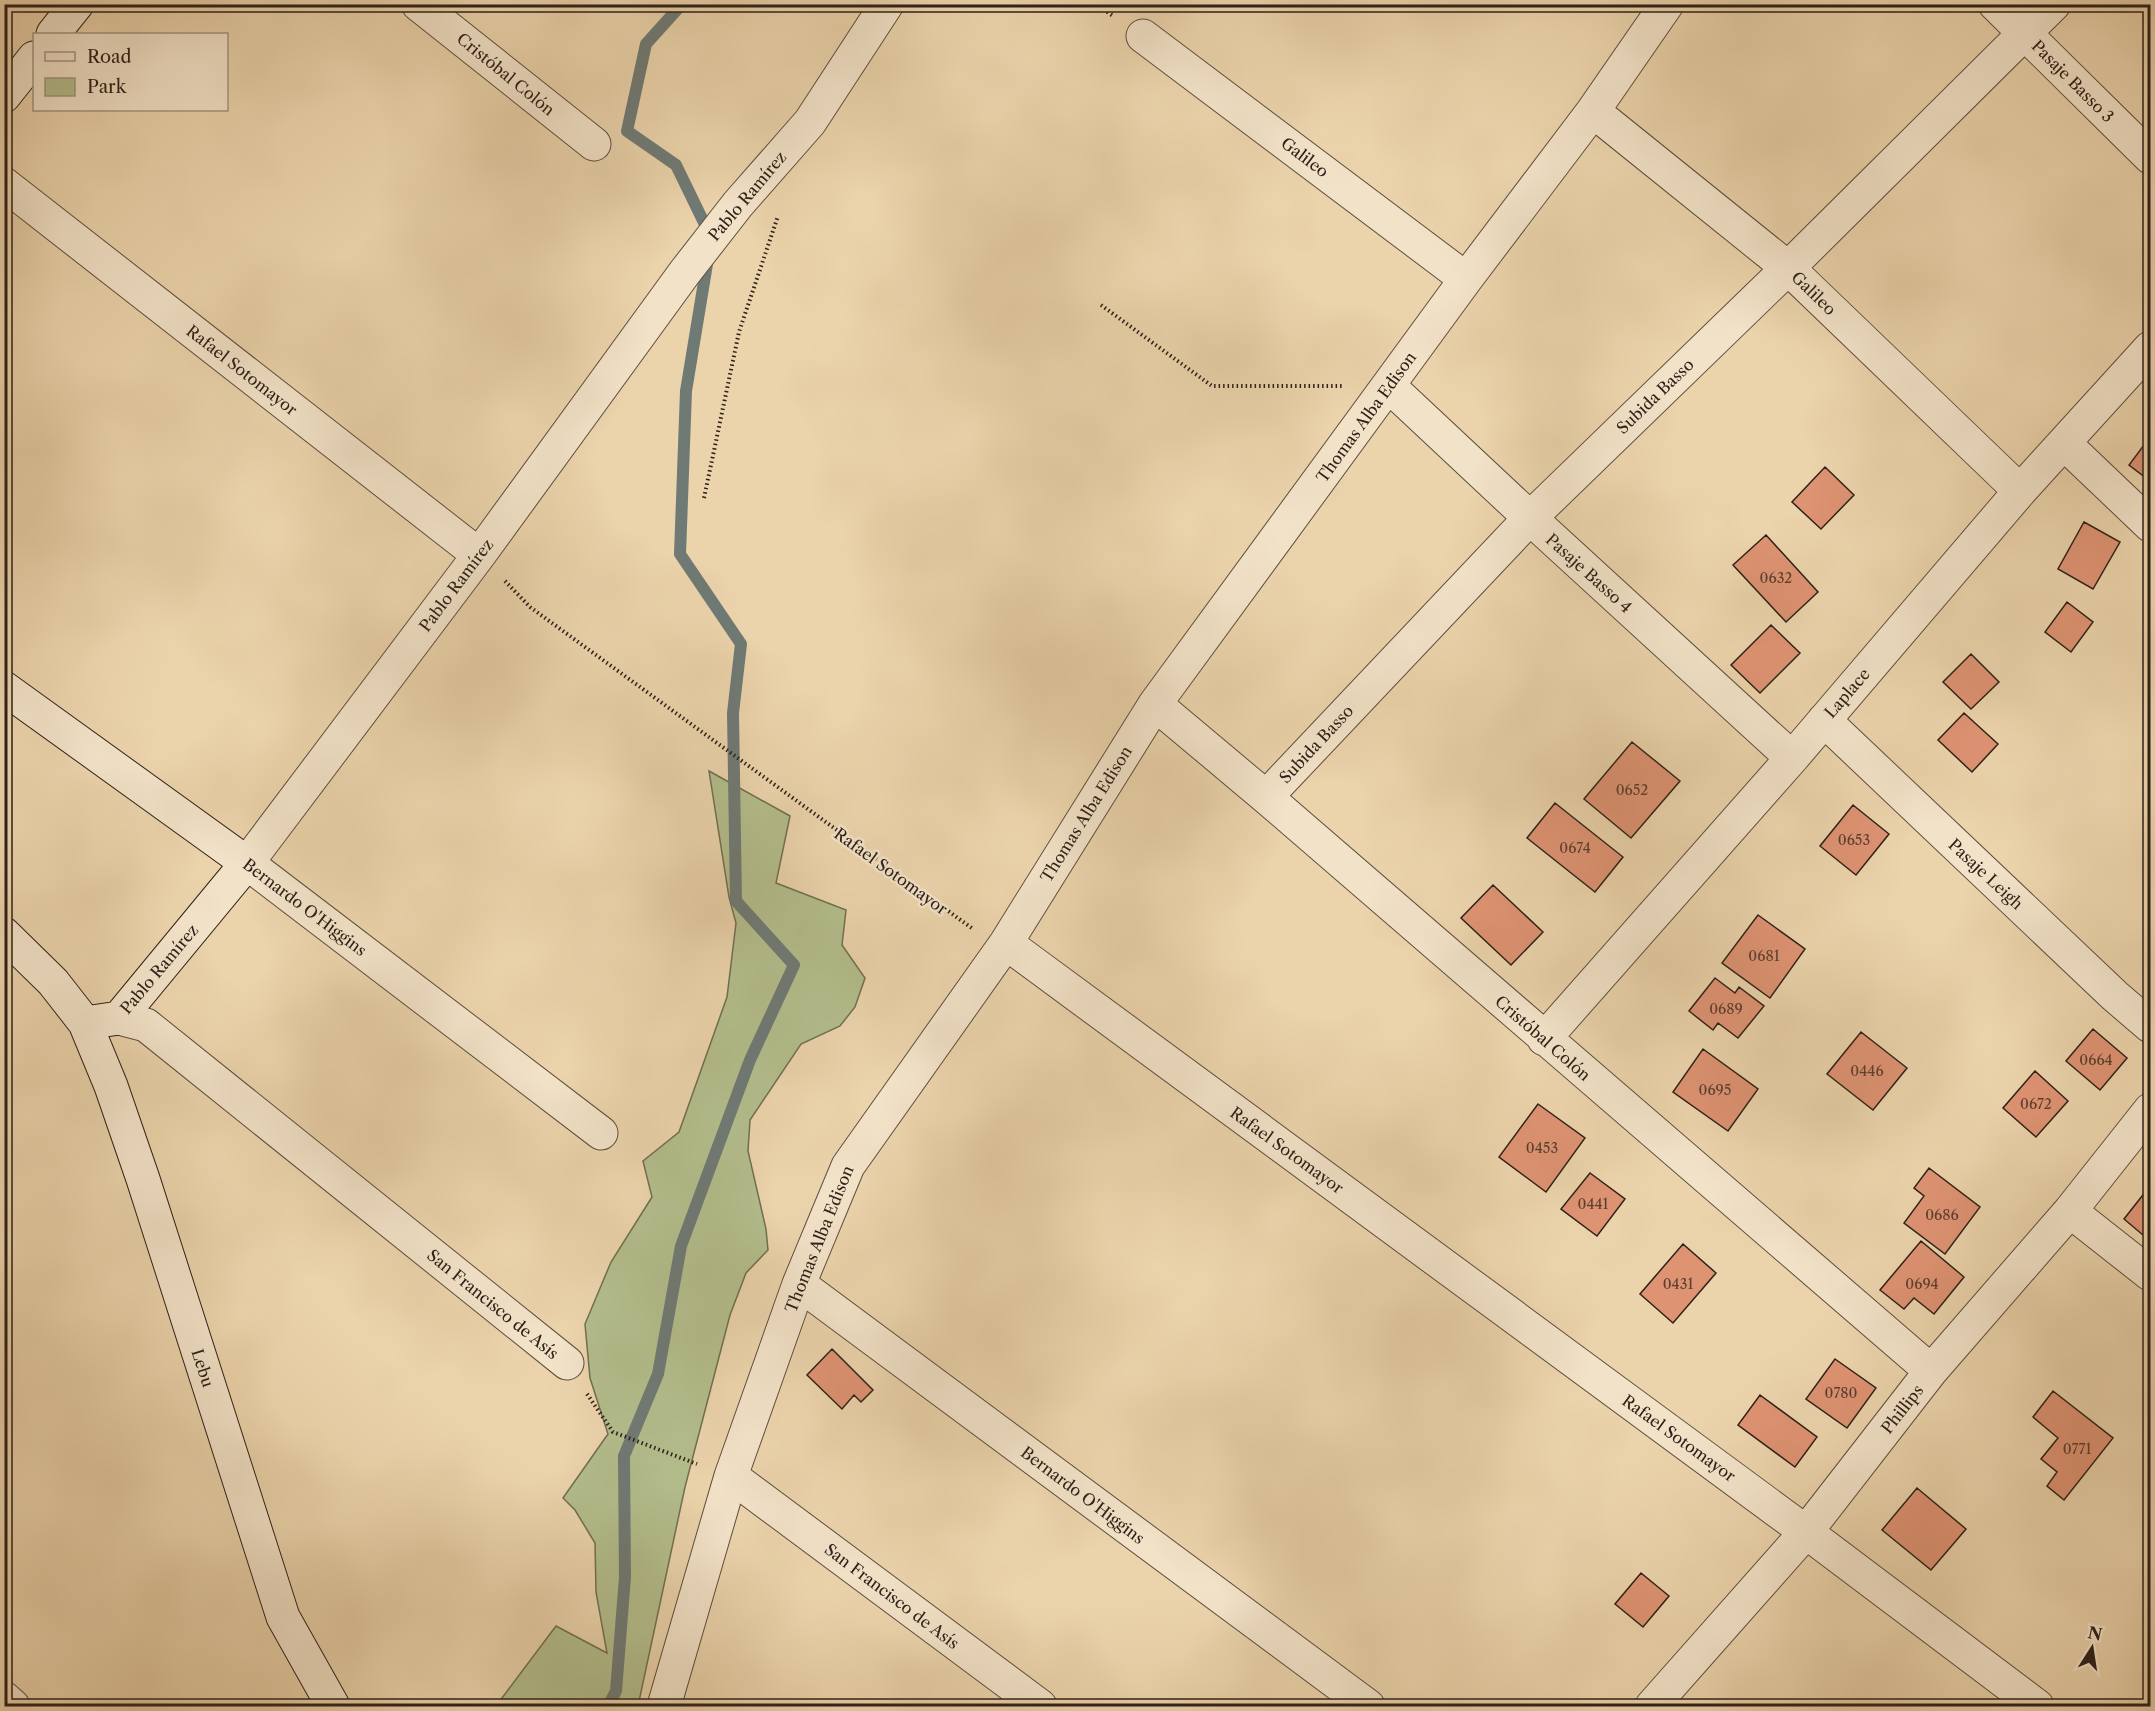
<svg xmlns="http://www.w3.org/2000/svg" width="2155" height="1711" font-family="'Libre Caslon Text',serif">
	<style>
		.green { fill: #b3bd8c; stroke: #706f52; stroke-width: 1.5 }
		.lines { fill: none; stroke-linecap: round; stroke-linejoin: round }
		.stream { stroke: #6f7a75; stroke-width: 12 }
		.building { fill: #de9373; stroke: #2e2119; stroke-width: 1.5 }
		.minor-casing { stroke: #5d4e3e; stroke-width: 35 }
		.secondary-casing { stroke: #2e2119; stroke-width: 35 }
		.path { stroke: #2e2119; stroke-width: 4; stroke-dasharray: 1.5 3; stroke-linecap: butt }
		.minor { stroke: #f2e2c8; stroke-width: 33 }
		.secondary { stroke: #f2e2c8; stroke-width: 33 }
		.labels { text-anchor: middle; stroke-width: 5; stroke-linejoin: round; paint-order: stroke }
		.number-label { font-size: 14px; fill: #5a3e30 }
		.street-label { font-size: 16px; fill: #2e2119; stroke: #f2e2c8 }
	</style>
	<rect width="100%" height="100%" fill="#ebd3ab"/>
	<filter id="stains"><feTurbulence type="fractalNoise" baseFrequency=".00333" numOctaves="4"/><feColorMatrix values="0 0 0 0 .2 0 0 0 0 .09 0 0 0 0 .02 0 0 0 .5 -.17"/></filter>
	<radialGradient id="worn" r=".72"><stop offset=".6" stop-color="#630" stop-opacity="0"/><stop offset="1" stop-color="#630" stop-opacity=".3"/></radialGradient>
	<!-- green -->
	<path class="green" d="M709 771 790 816 776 883 846 910 842 945 865 978 855 1007 840 1026 801 1044 750 1120 748 1151 766 1229 768 1250 746 1273 730 1315 685 1487 638 1706H496L556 1626 607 1653 596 1592 595 1543 575 1510 563 1498 608 1434 590 1378 585 1324 611 1262 652 1197 643 1161 679 1132 727 997 736 923 729 897Z"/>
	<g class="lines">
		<!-- stream -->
		<path class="stream" d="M682 4 646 44 627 131 676 165 710 235
			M608 1706 616 1691 625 1577 624 1456 658 1374 681 1246 750 1060 794 965 736 901 733 713 741 644 680 554 686 391 708 258"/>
	</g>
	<!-- building -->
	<path class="building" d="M2150 437V481L2129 465Z
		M1825 467 1854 495 1821 529 1792 502Z
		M2084 522 2120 542 2093 589 2058 569Z
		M1766 535 1818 592 1786 622 1733 565Z
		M2067 602 2093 622 2071 652 2045 632Z
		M1771 625 1800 653 1760 693 1731 665Z
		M1971 654 1999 682 1971 709 1943 682Z
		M1964 713 1998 744 1972 772 1938 740Z
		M1632 742 1680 781 1631 838 1584 799Z
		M1555 803 1623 857 1595 892 1527 838Z
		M1853 805 1889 834 1856 875 1820 846Z
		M1493 885 1543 932 1511 965 1461 918Z
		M1758 915 1805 949 1770 998 1722 963Z
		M1715 978 1735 993 1739 987 1764 1006 1738 1038 1718 1023 1713 1030 1689 1011Z
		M2093 1029 2127 1058 2100 1090 2066 1061Z
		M1861 1032 1907 1068 1873 1110 1827 1074Z
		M1703 1049 1758 1089 1728 1131 1673 1092Z
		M2035 1071 2068 1101 2036 1137 2003 1108Z
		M1538 1104 1585 1138 1546 1192 1499 1157Z
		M1929 1168 1980 1207 1945 1254 1904 1223 1924 1196 1914 1188Z
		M1590 1173 1625 1199 1597 1236 1561 1209Z
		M2150 1186V1241L2124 1219Z
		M1921 1241 1964 1277 1934 1314 1914 1298 1904 1309 1880 1290Z
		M1683 1244 1716 1273 1673 1323 1640 1294Z
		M832 1349 873 1390 861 1402 854 1395 842 1409 807 1375Z
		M1835 1359 1876 1388 1847 1428 1806 1399Z
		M2053 1391 2113 1438 2064 1500 2047 1486 2057 1472 2041 1459 2058 1438 2033 1417Z
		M1760 1395 1817 1437 1795 1467 1738 1425Z
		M1917 1488 1966 1529 1931 1570 1882 1530Z
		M1641 1573 1669 1596 1643 1627 1615 1604Z"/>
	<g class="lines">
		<!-- minor casing -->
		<g class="minor-casing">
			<path id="minor" d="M418 4 594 144
				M1995 4 2150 157
				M1143 36 1466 279
				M1593 111 1788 268 2020 491
				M4 184 479 555
				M1389 386 1530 518 1792 758
				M2065 444 2150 525
				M1155 704 1266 797 1931 1371
				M1824 720 2115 996 2150 1026
				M1266 797 1530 518 1788 268 2054 4
				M1006 943 1806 1532 2037 1706
				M119 1018 146 1025 567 1363
				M1544 1039 1792 758 2020 491 2150 348
				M601 1133 247 863 479 555 685 272 738 204 810 122 887 4
				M2070 1211 2150 1274
				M799 1284 1368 1706
				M731 1476 1040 1706
				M4 1698 13 1706
				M664 1706 731 1476 799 1284 848 1166 1006 943 1155 704 1466 279 1593 111 1667 4
				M1652 1706 1806 1532 1931 1371 2070 1211 2150 1110"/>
		</g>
		<!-- secondary casing -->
		<g class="secondary-casing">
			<path id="secondary" d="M53 34 77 4
				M4 96 34 58
				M4 688 247 863 119 1018 85 1023
				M4 934 53 982 85 1023 111 1086 143 1179 283 1617 333 1706"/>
		</g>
		<!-- path -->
		<path class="path" d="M1096 4 1113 16
			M1101 305 1212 386H1343
			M704 498 739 332 778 216
			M505 581 530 607 973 929
			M587 1394 613 1432 697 1464"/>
		<!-- minor -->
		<use href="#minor" class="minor"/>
		<!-- secondary -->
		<use href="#secondary" class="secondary"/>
	</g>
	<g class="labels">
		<!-- number labels -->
		<g class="number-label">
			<text x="1776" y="583">0632</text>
			<text x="1632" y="795">0652</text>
			<text x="1854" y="845">0653</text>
			<text x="1575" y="853">0674</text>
			<text x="1764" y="961">0681</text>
			<text x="1726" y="1014">0689</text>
			<text x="2096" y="1065">0664</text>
			<text x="1867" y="1076">0446</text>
			<text x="1715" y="1095">0695</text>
			<text x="2036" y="1109">0672</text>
			<text x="1542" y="1153">0453</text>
			<text x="1593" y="1209">0441</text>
			<text x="1942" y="1220">0686</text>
			<text x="1678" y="1289">0431</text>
			<text x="1922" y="1289">0694</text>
			<text x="1841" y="1398">0780</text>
			<text x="2077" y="1454">0771</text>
		</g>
		<!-- street labels -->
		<g class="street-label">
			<text transform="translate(506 74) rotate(39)" y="6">Cristóbal Colón</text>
			<text transform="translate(2073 81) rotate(45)" y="6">Pasaje Basso 3</text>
			<text transform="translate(1305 157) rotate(37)" y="6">Galileo</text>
			<text transform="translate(747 196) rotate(-50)" y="6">Pablo Ramírez</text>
			<text transform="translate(1814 293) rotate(44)" y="6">Galileo</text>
			<text transform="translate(242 370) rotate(38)" y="6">Rafael Sotomayor</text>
			<text transform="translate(1655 396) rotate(-44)" y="6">Subida Basso</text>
			<text transform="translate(1366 417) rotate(-54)" y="6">Thomas Alba Edison</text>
			<text transform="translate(1589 573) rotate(42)" y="6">Pasaje Basso 4</text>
			<text transform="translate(456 585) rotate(-53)" y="6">Pablo Ramírez</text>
			<text transform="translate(1847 693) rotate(-49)" y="6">Laplace</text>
			<text transform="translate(1316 744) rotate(-47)" y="6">Subida Basso</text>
			<text transform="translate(1086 814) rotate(-58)" y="6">Thomas Alba Edison</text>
			<text transform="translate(891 871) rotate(36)" y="6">Rafael Sotomayor</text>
			<text transform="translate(1986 874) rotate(43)" y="6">Pasaje Leigh</text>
			<text transform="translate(305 907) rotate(37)" y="6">Bernardo O'Higgins</text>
			<text transform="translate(159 969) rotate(-50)" y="6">Pablo Ramírez</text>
			<text transform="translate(1543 1038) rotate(41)" y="6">Cristóbal Colón</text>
			<text transform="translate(1287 1150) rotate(36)" y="6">Rafael Sotomayor</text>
			<text transform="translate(819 1239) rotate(-68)" y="6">Thomas Alba Edison</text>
			<text transform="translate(493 1304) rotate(39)" y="6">San Francisco de Asís</text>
			<text transform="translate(203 1368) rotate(72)" y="6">Lebu</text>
			<text transform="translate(1902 1409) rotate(-52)" y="6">Phillips</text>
			<text transform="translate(1679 1438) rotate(36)" y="6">Rafael Sotomayor</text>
			<text transform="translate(1083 1495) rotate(37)" y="6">Bernardo O'Higgins</text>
			<text transform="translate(892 1596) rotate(37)" y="6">San Francisco de Asís</text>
		</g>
	</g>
	<!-- margin -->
	<rect width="2155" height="1711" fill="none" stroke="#ebd3ab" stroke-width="24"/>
	<rect x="6" y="6" width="2143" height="1699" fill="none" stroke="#2e2119" stroke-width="3"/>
	<rect x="12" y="12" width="2131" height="1687" fill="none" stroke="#2e2119" stroke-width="1.5"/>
	<!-- legend -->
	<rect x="33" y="33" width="195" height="78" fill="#f2e2c8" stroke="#a49582" stroke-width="1.5"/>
	<rect x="45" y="52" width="30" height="9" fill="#f2e2c8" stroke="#a49582" stroke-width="1.5"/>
	<text x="87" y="63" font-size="18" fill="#2e2119">Road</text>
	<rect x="45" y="78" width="30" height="18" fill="#b3bd8c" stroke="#a49582" stroke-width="1.5"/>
	<text x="87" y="93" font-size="18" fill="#2e2119">Park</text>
	<!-- north arrow -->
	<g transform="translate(2092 1648) rotate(12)" stroke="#f2e2c8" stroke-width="4.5" paint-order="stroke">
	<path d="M0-4.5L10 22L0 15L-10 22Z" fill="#2e2119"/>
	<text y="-9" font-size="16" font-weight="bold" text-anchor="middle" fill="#2e2119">N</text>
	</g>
	<rect width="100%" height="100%" filter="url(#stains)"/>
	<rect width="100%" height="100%" fill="url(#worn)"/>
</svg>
